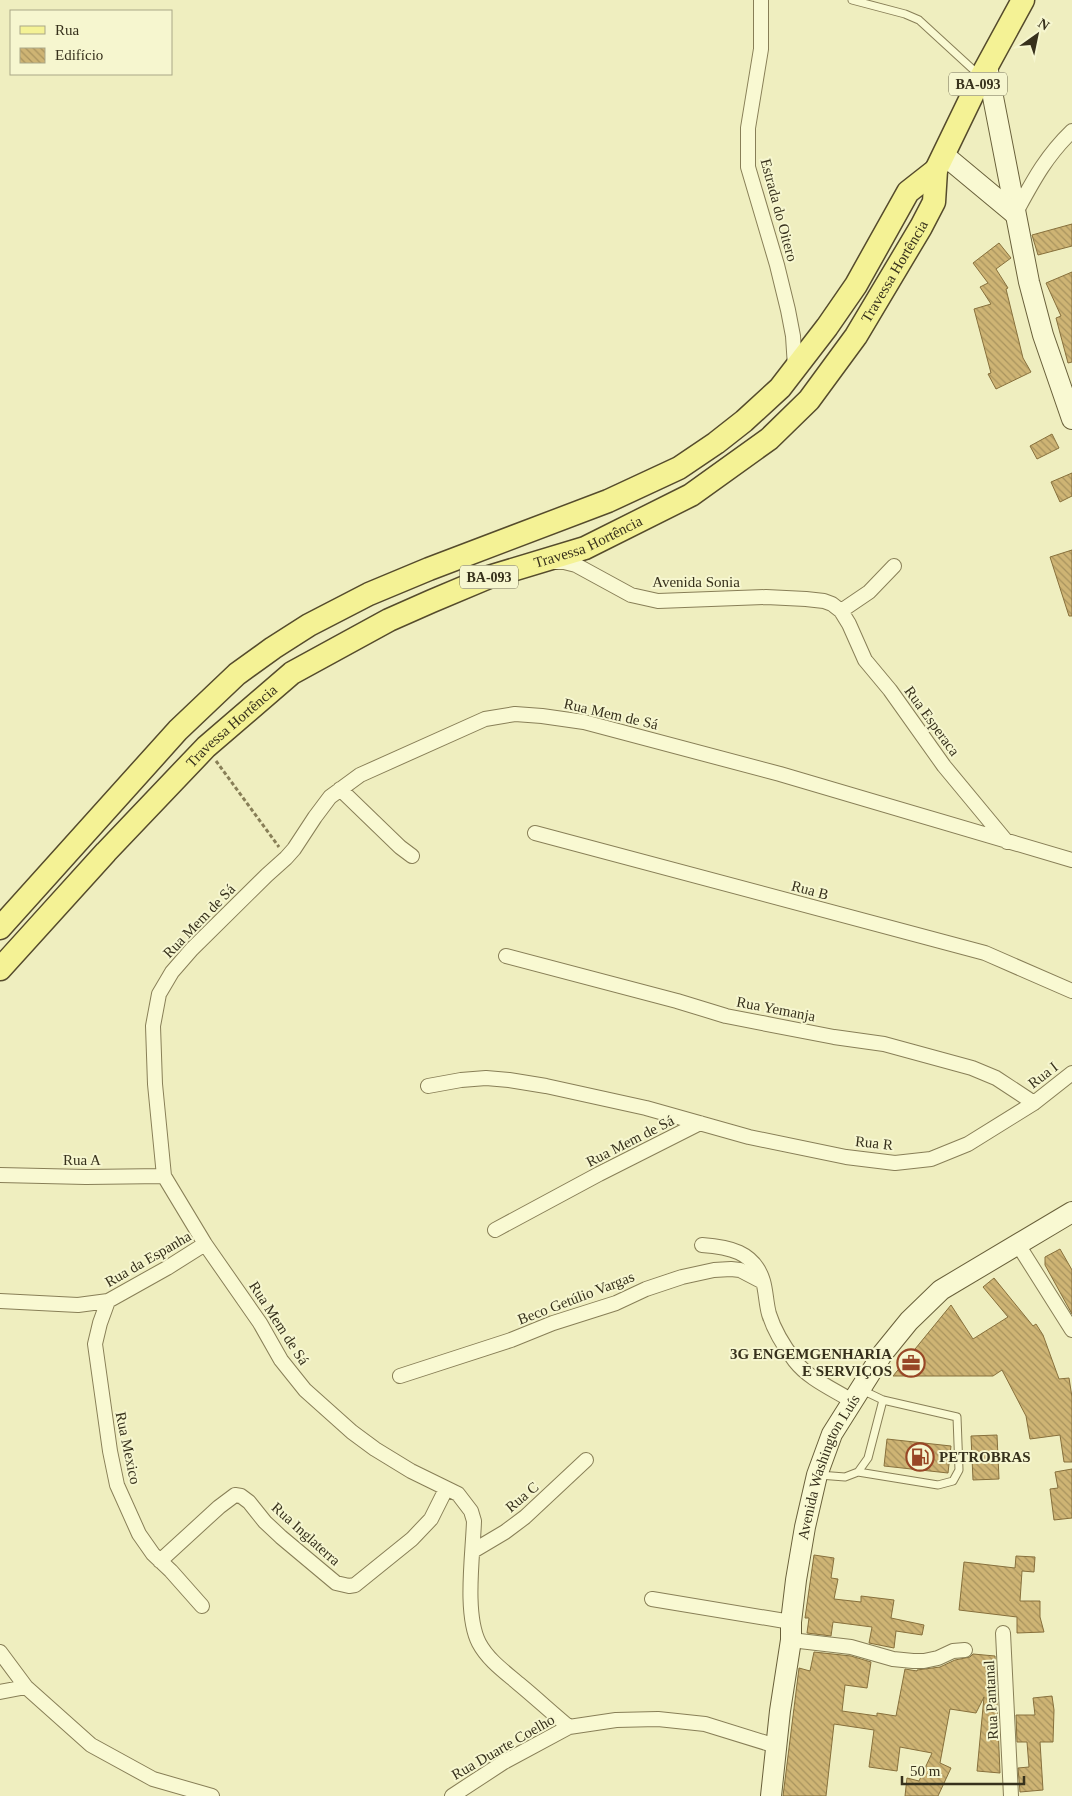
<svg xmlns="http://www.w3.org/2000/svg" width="1072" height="1796" font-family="'Times New Roman',serif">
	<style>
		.building { fill: url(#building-back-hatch); stroke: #87703c }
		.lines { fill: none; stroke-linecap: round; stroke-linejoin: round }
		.service-casing { stroke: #887f57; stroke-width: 9 }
		.minor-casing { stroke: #887f57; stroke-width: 16 }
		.secondary-casing { stroke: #69603a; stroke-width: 22 }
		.primary-casing { stroke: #554b2c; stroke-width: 25 }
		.path { stroke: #887f57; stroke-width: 3; stroke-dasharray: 4 2.5; stroke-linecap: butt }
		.service { stroke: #f9f9d2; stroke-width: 7 }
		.minor { stroke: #f9f9d2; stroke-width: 14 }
		.secondary { stroke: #f9f9d2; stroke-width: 20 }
		.primary { stroke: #f4f295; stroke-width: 22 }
		.labels { text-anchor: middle; stroke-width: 4; stroke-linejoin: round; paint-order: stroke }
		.shield { fill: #f6f6cf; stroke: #706c52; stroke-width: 1 }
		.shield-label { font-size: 14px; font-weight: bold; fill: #37311c }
		.street-label { font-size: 15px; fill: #37311c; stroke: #f6f6cf }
		.poi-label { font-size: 15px; font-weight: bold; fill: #37311c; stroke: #f6f6cf; text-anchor: end }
	</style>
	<defs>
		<pattern id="building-back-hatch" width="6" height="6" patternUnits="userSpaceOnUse" patternTransform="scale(1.25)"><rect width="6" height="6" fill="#ceb474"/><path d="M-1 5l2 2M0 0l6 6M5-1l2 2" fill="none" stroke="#a8935e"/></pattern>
	</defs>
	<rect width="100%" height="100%" fill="#efeebf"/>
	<!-- building -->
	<path class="building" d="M1072 224V246L1038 255 1032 235Z
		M999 243 1011 258 996 269 1008 288 1006 289 1023 358 1031 372 996 389 988 374 991 373 974 309 991 304 980 287 988 283 973 263Z
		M1072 272V362L1068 363 1056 318 1061 316 1046 283Z
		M1052 434 1059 448 1037 459 1030 446Z
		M1072 473V496L1060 502 1051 482Z
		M1072 550V616H1069L1050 557Z
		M1060 1249 1072 1270V1314L1045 1265V1257Z
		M994 1278 1033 1326 1036 1324 1043 1335 1059 1379 1069 1378 1072 1397V1462H1064L1060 1435 1030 1439 1026 1416 1002 1370 993 1376H893L951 1305 973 1339 1008 1317 983 1287Z
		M997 1435 999 1479 973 1480 971 1436Z
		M887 1439 951 1446 948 1473 884 1466Z
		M1072 1469V1518L1054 1520 1050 1489 1058 1488 1055 1472Z
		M814 1555 834 1558 831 1578 838 1579 834 1599 861 1602V1596L894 1600 891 1618 924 1625 922 1635 896 1631 894 1648 869 1643 872 1627 833 1622 831 1636 807 1633 809 1618H805Z
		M1016 1556 1035 1557 1034 1572 1022 1571 1020 1601H1040V1617L1044 1632 1017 1633V1617L959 1610 964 1562 1015 1568Z
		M814 1652 851 1656 871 1662 867 1688 845 1685 842 1711 877 1716V1713L896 1716 905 1669 917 1671V1670L940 1667 955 1660 970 1657 973 1654 995 1656 1000 1773 977 1771 984 1697 976 1713 950 1709 940 1763 951 1768 938 1796H905L907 1778 919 1781 932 1753 900 1747 897 1771 869 1767 874 1730 834 1724 826 1796H783L799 1668 810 1671Z
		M1052 1696 1054 1710 1053 1742H1040L1043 1790 1020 1792 1018 1768 1029 1767 1027 1742H1017L1016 1715H1035L1033 1698Z"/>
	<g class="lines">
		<!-- service casing -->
		<g class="service-casing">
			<path id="service" d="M852 0 905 14 919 20 979 75
				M858 1472 938 1485 953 1481 959 1470 957 1417 883 1400 862 1390
				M819 1475 845 1477 858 1472 868 1458 883 1400"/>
		</g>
		<!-- minor casing -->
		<g class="minor-casing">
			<path id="minor" d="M761 0V49L748 128V167L777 265 788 310 793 336 795 367
				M1015 214C1032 183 1045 157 1072 131
				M553 562H564L576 565 631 595 658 601 766 597 806 599 824 601 832 604 841 611 869 592 894 566
				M841 611 849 624 865 660 890 690 944 766 1007 842
				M340 789 400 847 412 856
				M535 833 985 953 1072 991
				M506 956 677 1001 726 1016 834 1037 884 1044 972 1068 996 1078 1034 1103
				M428 1086 461 1080 486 1078 509 1080 546 1086 646 1108 749 1137 846 1157 895 1163 931 1159 968 1144 1034 1103 1072 1073
				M0 1175 86 1177 164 1176
				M495 1230 599 1174 700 1123
				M1017 1243 1072 1330
				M702 1245C728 1247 754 1251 763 1281 766 1291 766 1303 769 1314 774 1330 785 1348 795 1361 809 1379 833 1389 852 1401
				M0 1301 78 1305 108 1301 167 1268 205 1244
				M108 1301 100 1323 95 1344 110 1451 117 1485 139 1534 153 1554 171 1571 202 1606
				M400 1376 511 1340 553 1323 616 1303 646 1289 682 1277 714 1270 731 1269 740 1270 763 1282
				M473 1551 505 1532 525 1517 586 1460
				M160 1561 219 1507 235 1495 241 1496 249 1502 265 1522 281 1537 336 1583 349 1586 355 1585 412 1539 431 1519 446 1489
				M652 1599 791 1622
				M1003 1633 1011 1796
				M791 1640 851 1647 893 1659 913 1661H924L938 1658 953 1651 965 1650
				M0 1652 26 1687 91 1745 153 1779 212 1796
				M0 1692 26 1687
				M569 1727C552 1713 536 1698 519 1684 505 1672 488 1660 479 1643 464 1614 473 1554 474 1521L471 1511 458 1494 411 1471 375 1449 352 1432 305 1390 281 1360 260 1323 205 1244 164 1176 155 1084 153 1026 159 994 172 972 192 949 267 875 286 858 294 849 315 817 330 797 360 775 485 719 515 714 542 716 584 722 780 774 1072 860
				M452 1796 504 1762 569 1727 616 1720 658 1719 705 1724 776 1746"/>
		</g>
		<!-- secondary casing -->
		<g class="secondary-casing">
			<g id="secondary">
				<path d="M987 66 1029 282 1043 335 1072 419"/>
				<path d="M944 155 1015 214"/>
				<path id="s1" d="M771 1796 780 1711 791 1640V1622L796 1580 805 1527 817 1475 832 1434 883 1353 909 1321 941 1290 1072 1212"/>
			</g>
		</g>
		<!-- primary casing -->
		<g class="primary-casing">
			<g id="primary">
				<path d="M0 928 178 730 237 674 273 648 309 625 369 594 429 569 608 501 679 468 716 443 744 421 780 388 827 327 856 285 908 192 936 170"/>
				<path id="s2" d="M0 969 106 852 206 747 292 673 389 620 432 601 489 577 585 548 691 495 769 439 809 400 856 336 921 227 934 202 936 170 981 77 1023 0"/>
			</g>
		</g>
		<!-- path -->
		<path class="path" d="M216 761 279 847"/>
		<!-- service -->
		<use href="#service" class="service"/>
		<!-- minor -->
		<use href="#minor" class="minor"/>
		<!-- secondary -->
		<use href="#secondary" class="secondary"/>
		<!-- primary -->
		<use href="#primary" class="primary"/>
	</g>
	<!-- icons -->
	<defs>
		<g id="office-ring" transform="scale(1.4375)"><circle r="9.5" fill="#f6f6cf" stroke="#984626" stroke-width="1.5"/><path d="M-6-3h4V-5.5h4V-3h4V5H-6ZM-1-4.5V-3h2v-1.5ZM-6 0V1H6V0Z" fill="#984626"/></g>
		<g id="fuel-ring" transform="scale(1.4375)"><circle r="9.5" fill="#f6f6cf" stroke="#984626" stroke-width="1.5"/><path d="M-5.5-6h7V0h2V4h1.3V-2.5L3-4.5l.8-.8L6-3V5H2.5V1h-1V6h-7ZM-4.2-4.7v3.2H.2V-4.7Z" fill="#984626"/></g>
	</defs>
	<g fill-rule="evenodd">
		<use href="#office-ring" x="911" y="1363"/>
		<use href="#fuel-ring" x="920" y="1457"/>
	</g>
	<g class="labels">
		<!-- shield labels -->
		<g class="shield">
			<rect x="949" y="72.5" width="58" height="23" rx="4"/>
			<rect x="460" y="565.5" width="58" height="23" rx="4"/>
		</g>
		<g class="shield-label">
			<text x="978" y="89">BA-093</text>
			<text x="489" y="582">BA-093</text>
		</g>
		<!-- street labels -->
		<g class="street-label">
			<text transform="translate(779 210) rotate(75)" y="5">Estrada do Oitero</text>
			<text dy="5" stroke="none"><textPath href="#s2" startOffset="1161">Travessa Hortência</textPath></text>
			<text dy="5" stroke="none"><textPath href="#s2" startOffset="741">Travessa Hortência</textPath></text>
			<text x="696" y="587">Avenida Sonia</text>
			<text transform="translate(611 714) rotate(13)" y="5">Rua Mem de Sá</text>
			<text transform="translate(932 721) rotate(54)" y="5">Rua Esperaca</text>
			<text dy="5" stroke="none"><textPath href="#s2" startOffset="336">Travessa Hortência</textPath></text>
			<text transform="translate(810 890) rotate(15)" y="5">Rua B</text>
			<text transform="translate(199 921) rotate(-46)" y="5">Rua Mem de Sá</text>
			<text transform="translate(776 1009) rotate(11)" y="5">Rua Yemanja</text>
			<text transform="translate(1043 1075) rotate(-38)" y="5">Rua I</text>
			<text transform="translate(630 1141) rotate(-27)" y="5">Rua Mem de Sá</text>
			<text transform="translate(874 1143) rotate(6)" y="5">Rua R</text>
			<text x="82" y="1165">Rua A</text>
			<text transform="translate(148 1259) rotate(-30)" y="5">Rua da Espanha</text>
			<text transform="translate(576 1298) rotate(-21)" y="5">Beco Getúlio Vargas</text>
			<text transform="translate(279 1323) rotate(57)" y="5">Rua Mem de Sá</text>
			<text transform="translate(128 1448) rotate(78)" y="5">Rua Mexico</text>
			<text dy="5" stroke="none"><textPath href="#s1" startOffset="336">Avenida Washington Luís</textPath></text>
			<text transform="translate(522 1497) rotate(-40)" y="5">Rua C</text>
			<text transform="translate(306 1534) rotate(42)" y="5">Rua Inglaterra</text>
			<text transform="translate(991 1700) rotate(-93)" y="5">Rua Pantanal</text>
			<text transform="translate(503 1747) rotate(-30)" y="5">Rua Duarte Coelho</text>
		</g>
		<!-- poi labels -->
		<g class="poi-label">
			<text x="892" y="1359">3G ENGEMGENHARIA<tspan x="892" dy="17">E SERVIÇOS</tspan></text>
			<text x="939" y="1462" text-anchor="start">PETROBRAS</text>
		</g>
	</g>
	<!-- legend -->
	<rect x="10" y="10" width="162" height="65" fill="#f6f6cf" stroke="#aaa787"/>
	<rect x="20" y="26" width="25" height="8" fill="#f4f295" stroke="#aaa787"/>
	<text x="55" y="35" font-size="15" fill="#37311c">Rua</text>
	<rect x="20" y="48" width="25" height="15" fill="url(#building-back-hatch)" stroke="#aaa787"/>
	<text x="55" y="60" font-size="15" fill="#37311c">Edifício</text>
	<!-- north arrow -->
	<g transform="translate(1037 35) rotate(33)" stroke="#f6f6cf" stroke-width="4" paint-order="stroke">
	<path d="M0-4L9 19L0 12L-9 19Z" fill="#37311c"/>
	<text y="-8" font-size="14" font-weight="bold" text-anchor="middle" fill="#37311c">N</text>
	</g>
	<!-- scale -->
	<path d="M902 1776v8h122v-8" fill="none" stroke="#37311c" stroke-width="2.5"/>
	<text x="910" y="1776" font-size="15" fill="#37311c" stroke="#f6f6cf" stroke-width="4" paint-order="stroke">50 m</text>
</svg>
